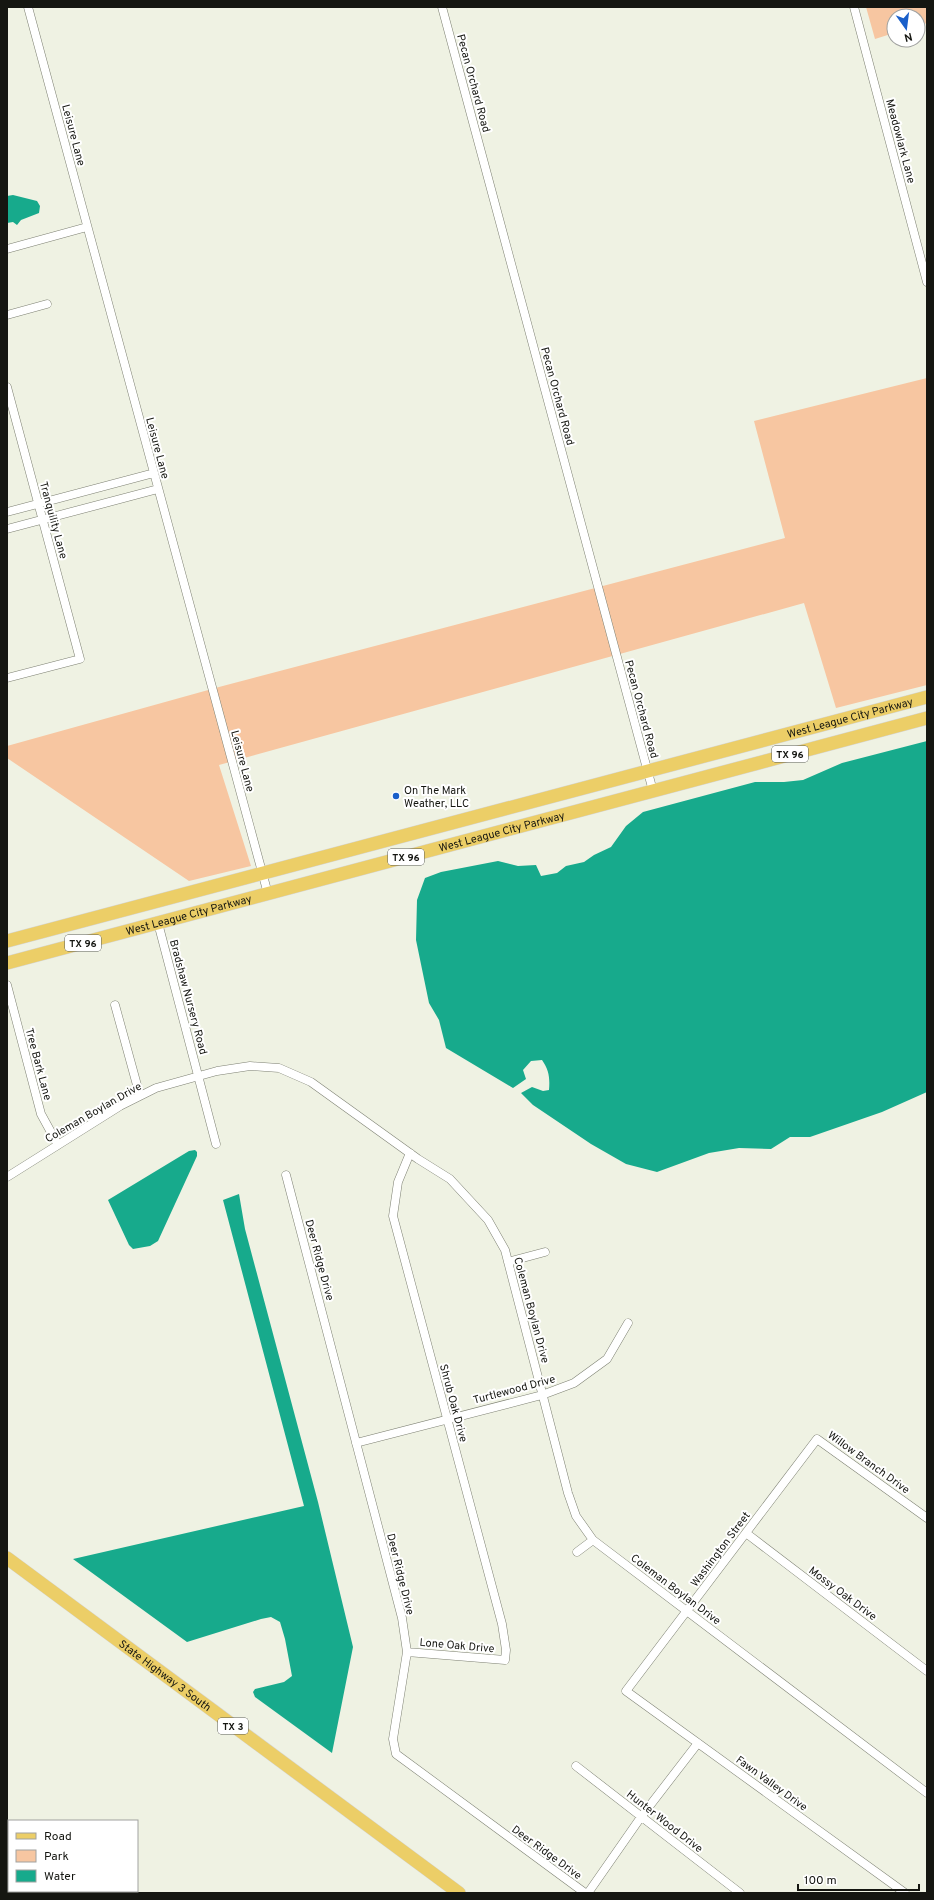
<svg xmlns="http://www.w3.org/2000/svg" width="934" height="1900" font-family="Overpass,sans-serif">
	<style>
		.green { fill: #f7c6a1 }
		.water { fill: #17aa8c }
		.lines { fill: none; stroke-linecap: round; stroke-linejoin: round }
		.minor-casing { stroke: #7e8173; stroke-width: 9 }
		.primary-casing { stroke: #d5d5d4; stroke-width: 14 }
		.minor { stroke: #fff; stroke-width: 8 }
		.primary { stroke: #ecce67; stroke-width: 13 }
		.poi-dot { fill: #195fca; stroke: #fff; stroke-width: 1.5 }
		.labels { text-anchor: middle; stroke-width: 4; stroke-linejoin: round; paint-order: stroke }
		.shield { fill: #fff; stroke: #5b5c58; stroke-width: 1 }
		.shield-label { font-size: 10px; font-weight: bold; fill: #151611 }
		.street-label { font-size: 11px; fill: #151611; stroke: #fff }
		.poi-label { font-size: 11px; fill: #151611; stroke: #fff; text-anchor: start }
	</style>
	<rect width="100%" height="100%" fill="#eff2e3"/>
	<!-- green -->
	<path class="green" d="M866 7H927V23L918 26V16H894V33L875 39Z
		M927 378V685L836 708 804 603 219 765 251 866 189 881 7 758V746L219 687 785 538 754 421Z"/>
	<!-- water -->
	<path class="water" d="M13 195 37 201 40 206 39 213 21 220 17 225 13 222 7 223V196Z
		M927 741V1092L882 1112 810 1137H790L771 1149 739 1148 709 1153 657 1172 626 1164 591 1144 533 1105 521 1093 532 1087 543 1091 549 1090C550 1078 549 1070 542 1060L531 1061 523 1070 526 1079 513 1088 446 1048 439 1020 429 1003 416 940 417 900 425 878 441 872 498 861 518 866 536 865 541 876 557 873 566 866 584 862 594 855 611 847 626 826 643 812 755 782H784L803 780 842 763Z
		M195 1150 197 1152V1156L158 1241 150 1246 133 1249 129 1245 108 1200 189 1151Z
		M239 1194 245 1229 318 1502 353 1647 332 1753 255 1697 253 1692 255 1689 284 1682 292 1676 285 1639 280 1622 271 1617 261 1619 187 1642 73 1559 304 1506 223 1200Z"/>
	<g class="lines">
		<!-- minor casing -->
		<g class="minor-casing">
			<path id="minor" d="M28 7 268 894
				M442 7 653 791
				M854 7 927 282
				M7 249 87 227
				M7 315 47 304
				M7 387 80 659 7 678
				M7 512 154 473
				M7 529 158 489
				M158 923 216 1144
				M7 985 41 1114 58 1145
				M115 1005 140 1096
				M286 1175 402 1618 407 1652 393 1739 396 1754 585 1893
				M7 1177 120 1106 156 1088 217 1071 250 1066 279 1068 311 1082 418 1159 450 1179 488 1220 505 1250 568 1493 576 1516 593 1540 927 1793
				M508 1262 545 1252
				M356 1443 542 1395 574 1383 607 1359 628 1323
				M746 1533 927 1671
				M577 1552 593 1540
				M407 1652 505 1660 506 1650 502 1624 393 1216 398 1182 410 1153
				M576 1766 740 1893
				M588 1893 641 1817 698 1743
				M905 1893 626 1691 817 1439 927 1518"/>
		</g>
		<!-- primary casing -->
		<g class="primary-casing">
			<g id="primary">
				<path id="s1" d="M7 941 927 697"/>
				<path id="s2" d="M7 963 927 718"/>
				<path id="s3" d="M7 1558 459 1893"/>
			</g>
		</g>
		<!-- minor -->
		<use href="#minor" class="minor"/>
		<!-- primary -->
		<use href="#primary" class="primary"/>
	</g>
	<!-- markers -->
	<circle class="poi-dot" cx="396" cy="796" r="4"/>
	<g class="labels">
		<!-- shield labels -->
		<g class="shield">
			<rect x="772" y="746" width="36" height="16" rx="3"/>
			<rect x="388" y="849" width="36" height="16" rx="3"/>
			<rect x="65" y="935" width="36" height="16" rx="3"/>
			<rect x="218" y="1718" width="30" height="16" rx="3"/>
		</g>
		<g class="shield-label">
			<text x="790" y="758">TX 96</text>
			<text x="406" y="861">TX 96</text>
			<text x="83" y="947">TX 96</text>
			<text x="233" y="1730">TX 3</text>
		</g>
		<!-- street labels -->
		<g class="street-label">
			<text transform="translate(474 83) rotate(75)" y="4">Pecan Orchard Road</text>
			<text transform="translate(74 135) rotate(75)" y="4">Leisure Lane</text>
			<text transform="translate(901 141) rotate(75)" y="4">Meadowlark Lane</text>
			<text transform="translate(558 396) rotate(75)" y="4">Pecan Orchard Road</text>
			<text transform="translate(158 448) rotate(75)" y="4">Leisure Lane</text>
			<text transform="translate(54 520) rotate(75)" y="4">Tranquility Lane</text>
			<text transform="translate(642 709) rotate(75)" y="4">Pecan Orchard Road</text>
			<text dy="4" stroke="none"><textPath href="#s1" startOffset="872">West League City Parkway</textPath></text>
			<text transform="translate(243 761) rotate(75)" y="4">Leisure Lane</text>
			<text dy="4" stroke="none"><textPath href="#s2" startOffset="512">West League City Parkway</textPath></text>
			<text dy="4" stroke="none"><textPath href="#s2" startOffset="188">West League City Parkway</textPath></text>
			<text transform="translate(189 997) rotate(75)" y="4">Bradshaw Nursery Road</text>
			<text transform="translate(39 1064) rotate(75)" y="4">Tree Bark Lane</text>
			<text transform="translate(93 1112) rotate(-30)" y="4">Coleman Boylan Drive</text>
			<text transform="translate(320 1260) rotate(75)" y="4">Deer Ridge Drive</text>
			<text transform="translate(532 1310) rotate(75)" y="4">Coleman Boylan Drive</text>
			<text transform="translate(514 1389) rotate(-15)" y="4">Turtlewood Drive</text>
			<text transform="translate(454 1403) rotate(75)" y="4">Shrub Oak Drive</text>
			<text transform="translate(869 1462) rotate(36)" y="4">Willow Branch Drive</text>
			<text transform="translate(720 1549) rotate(-53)" y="4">Washington Street</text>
			<text transform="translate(401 1574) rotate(76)" y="4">Deer Ridge Drive</text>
			<text transform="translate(676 1589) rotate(37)" y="4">Coleman Boylan Drive</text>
			<text transform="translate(843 1593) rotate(37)" y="4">Mossy Oak Drive</text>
			<text transform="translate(457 1645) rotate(5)" y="4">Lone Oak Drive</text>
			<text dy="4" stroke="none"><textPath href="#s3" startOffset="197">State Highway 3 South</textPath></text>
			<text transform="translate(772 1783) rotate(36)" y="4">Fawn Valley Drive</text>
			<text transform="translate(665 1821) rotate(38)" y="4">Hunter Wood Drive</text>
			<text transform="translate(547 1852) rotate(36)" y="4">Deer Ridge Drive</text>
		</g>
		<!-- poi labels -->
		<g class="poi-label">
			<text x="404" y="794">On The Mark<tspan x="404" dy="13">Weather, LLC</tspan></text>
		</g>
	</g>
	<!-- border -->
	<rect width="934" height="1900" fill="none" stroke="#151611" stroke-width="16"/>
	<!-- legend -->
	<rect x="8" y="1820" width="130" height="72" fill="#ffffff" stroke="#a1a2a0"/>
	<rect x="16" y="1833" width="20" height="6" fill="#ecce67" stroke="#a1a2a0"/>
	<text x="44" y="1840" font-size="12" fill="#151611">Road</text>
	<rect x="16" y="1850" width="20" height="12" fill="#f7c6a1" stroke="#a1a2a0"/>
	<text x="44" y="1860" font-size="12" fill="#151611">Park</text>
	<rect x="16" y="1870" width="20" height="12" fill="#17aa8c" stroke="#a1a2a0"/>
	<text x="44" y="1880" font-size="12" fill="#151611">Water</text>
	<!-- north arrow -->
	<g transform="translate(906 28) rotate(166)"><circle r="19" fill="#ffffff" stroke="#a1a2a0"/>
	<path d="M0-3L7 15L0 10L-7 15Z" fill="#195fca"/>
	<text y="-6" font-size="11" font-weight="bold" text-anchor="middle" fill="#151611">N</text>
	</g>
	<!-- scale -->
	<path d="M798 1884v6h121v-6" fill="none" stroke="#151611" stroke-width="2"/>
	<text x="804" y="1884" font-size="12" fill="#151611" stroke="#ffffff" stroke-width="3" paint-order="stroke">100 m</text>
</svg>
